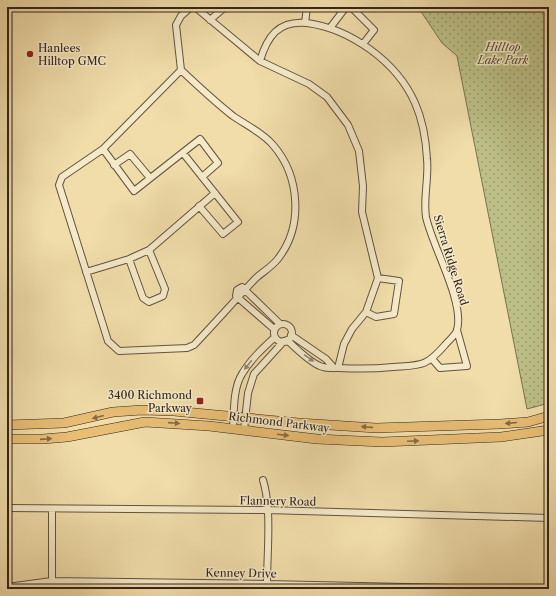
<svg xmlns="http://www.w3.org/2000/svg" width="556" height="596" font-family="'Libre Caslon Text',serif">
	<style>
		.park { fill: url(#park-dots); stroke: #787252 }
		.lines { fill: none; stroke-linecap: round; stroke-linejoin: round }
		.minor-casing { stroke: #625340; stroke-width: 8 }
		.highway-casing { stroke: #33251c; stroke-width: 10 }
		.minor { stroke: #f5e9c8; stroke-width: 6 }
		.highway { stroke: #e8be75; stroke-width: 9 }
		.oneway { fill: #948772 }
		.oneway2 { fill: #846a44 }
		.poi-dot { fill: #8f2418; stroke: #f5e9c8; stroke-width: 1.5 }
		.labels { text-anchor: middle; stroke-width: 3; stroke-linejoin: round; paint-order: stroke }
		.park-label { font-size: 11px; font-style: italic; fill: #554c37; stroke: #f5e9c8 }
		.poi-label { font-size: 11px; fill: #33251c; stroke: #f5e9c8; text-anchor: start }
		.street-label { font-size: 11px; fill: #33251c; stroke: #f5e9c8 }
	</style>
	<defs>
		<pattern id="park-dots" width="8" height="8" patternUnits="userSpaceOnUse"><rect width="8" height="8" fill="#bcc087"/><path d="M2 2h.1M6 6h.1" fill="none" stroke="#999c6e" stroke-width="1.8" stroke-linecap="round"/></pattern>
	</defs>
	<rect width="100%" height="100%" fill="#f0ddaa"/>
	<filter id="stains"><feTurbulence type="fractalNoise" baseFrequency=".005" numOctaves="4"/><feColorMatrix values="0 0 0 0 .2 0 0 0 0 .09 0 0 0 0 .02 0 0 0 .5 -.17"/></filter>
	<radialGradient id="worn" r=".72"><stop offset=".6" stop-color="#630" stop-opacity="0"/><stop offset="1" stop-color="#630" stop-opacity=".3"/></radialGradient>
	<!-- park -->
	<path class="park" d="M418 7H549V403L527 409 457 56 442 43Z"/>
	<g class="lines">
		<!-- minor casing -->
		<g class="minor-casing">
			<path id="minor" d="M195 7 260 61 309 84 327 97 348 125 359 151 363 186 362 212 378 278 366 312 352 329 344 344 338 368
				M351 7 374 30 363 44
				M7 12 10 7
				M210 20 225 7
				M305 23 307 7
				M330 28 346 7
				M260 61C267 37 278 20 307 23 351 29 397 62 415 103 423 121 426 140 427 159 429 178 423 198 426 217 432 246 465 302 457 330 456 335 449 340 445 345 426 367 421 365 393 367 373 369 359 369 339 368 333 368 326 369 320 366 308 361 297 349 287 340
				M181 70C198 86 215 102 233 116 246 125 263 133 273 145 300 176 304 227 277 260 271 267 263 272 256 278 235 300 215 323 194 345L187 348 119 351 108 341 59 185 62 177 103 149Z
				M181 70 176 25 181 16 191 7
				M103 149 134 191 200 139 218 163 202 177
				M183 153 238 222 223 234 199 206
				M114 165 130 154 150 178
				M129 259 143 298 149 302 163 296 165 289 149 250
				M86 272 129 259 149 250 215 193
				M366 312 376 317 394 314 399 281 378 278
				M274 333a9 9 0 1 1 18 0a9 9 0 1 1-18 0Z
				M274 329 236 296 237 290 242 287 280 324
				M291 335 326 359 334 368
				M433 360 440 368 467 366 457 330
				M233 429C234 412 233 388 242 374 250 360 263 348 275 337
				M244 430 248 393 254 374 284 341
				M263 480C272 510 267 552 267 584
				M7 508 267 510 549 518
				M7 587 52 581 267 584 498 589
				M52 589V509"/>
		</g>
		<!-- highway casing -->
		<g class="highway-casing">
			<path id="highway" d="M7 425 64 423 113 412 142 410 174 411 299 423 376 428 500 424 528 422 549 416
				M7 439H43L67 437 145 422 209 426 317 439 382 442 501 437 549 430"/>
		</g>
		<!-- minor -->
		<use href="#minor" class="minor"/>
		<!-- highway -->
		<use href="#highway" class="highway"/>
	</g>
	<!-- one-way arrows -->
	<defs><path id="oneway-solid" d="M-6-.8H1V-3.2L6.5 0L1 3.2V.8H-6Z"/></defs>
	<g class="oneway">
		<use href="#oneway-solid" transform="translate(309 358) rotate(35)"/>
		<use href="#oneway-solid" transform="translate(248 365) rotate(129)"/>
	</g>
	<g class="oneway2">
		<use href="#oneway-solid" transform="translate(98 417) rotate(165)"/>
		<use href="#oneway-solid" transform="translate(174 423) rotate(4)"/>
		<use href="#oneway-solid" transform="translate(511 423) rotate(175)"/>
		<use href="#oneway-solid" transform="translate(367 427) rotate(-176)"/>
		<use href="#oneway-solid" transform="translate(283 435) rotate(7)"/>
		<use href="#oneway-solid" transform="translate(46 439) rotate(-4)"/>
		<use href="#oneway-solid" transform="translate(413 441) rotate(-3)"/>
	</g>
	<!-- markers -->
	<g class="poi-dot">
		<circle cx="30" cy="54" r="4"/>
		<rect x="196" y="397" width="8" height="8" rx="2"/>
	</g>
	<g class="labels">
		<!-- park labels -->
		<g class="park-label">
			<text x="503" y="51">Hilltop<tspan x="503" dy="13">Lake Park</tspan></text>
		</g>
		<!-- poi labels -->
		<g class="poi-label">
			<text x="38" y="52">Hanlees<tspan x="38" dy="13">Hilltop GMC</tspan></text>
			<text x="192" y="399" text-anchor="end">3400 Richmond<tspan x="192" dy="13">Parkway</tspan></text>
		</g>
		<!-- street labels -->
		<g class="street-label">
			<text transform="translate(451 260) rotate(73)" y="4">Sierra Ridge Road</text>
			<text transform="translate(279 422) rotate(7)" y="4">Richmond Parkway</text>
			<text transform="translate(278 501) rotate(1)" y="4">Flannery Road</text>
			<text transform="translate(241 573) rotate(1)" y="4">Kenney Drive</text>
		</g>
	</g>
	<!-- margin -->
	<rect width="556" height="596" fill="none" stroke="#f0ddaa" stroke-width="24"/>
	<rect x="8" y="8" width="540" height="580" fill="none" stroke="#33251c" stroke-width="2"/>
	<rect x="12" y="12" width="532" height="572" fill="none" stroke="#33251c"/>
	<rect width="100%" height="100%" filter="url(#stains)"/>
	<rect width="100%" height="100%" fill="url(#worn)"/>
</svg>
